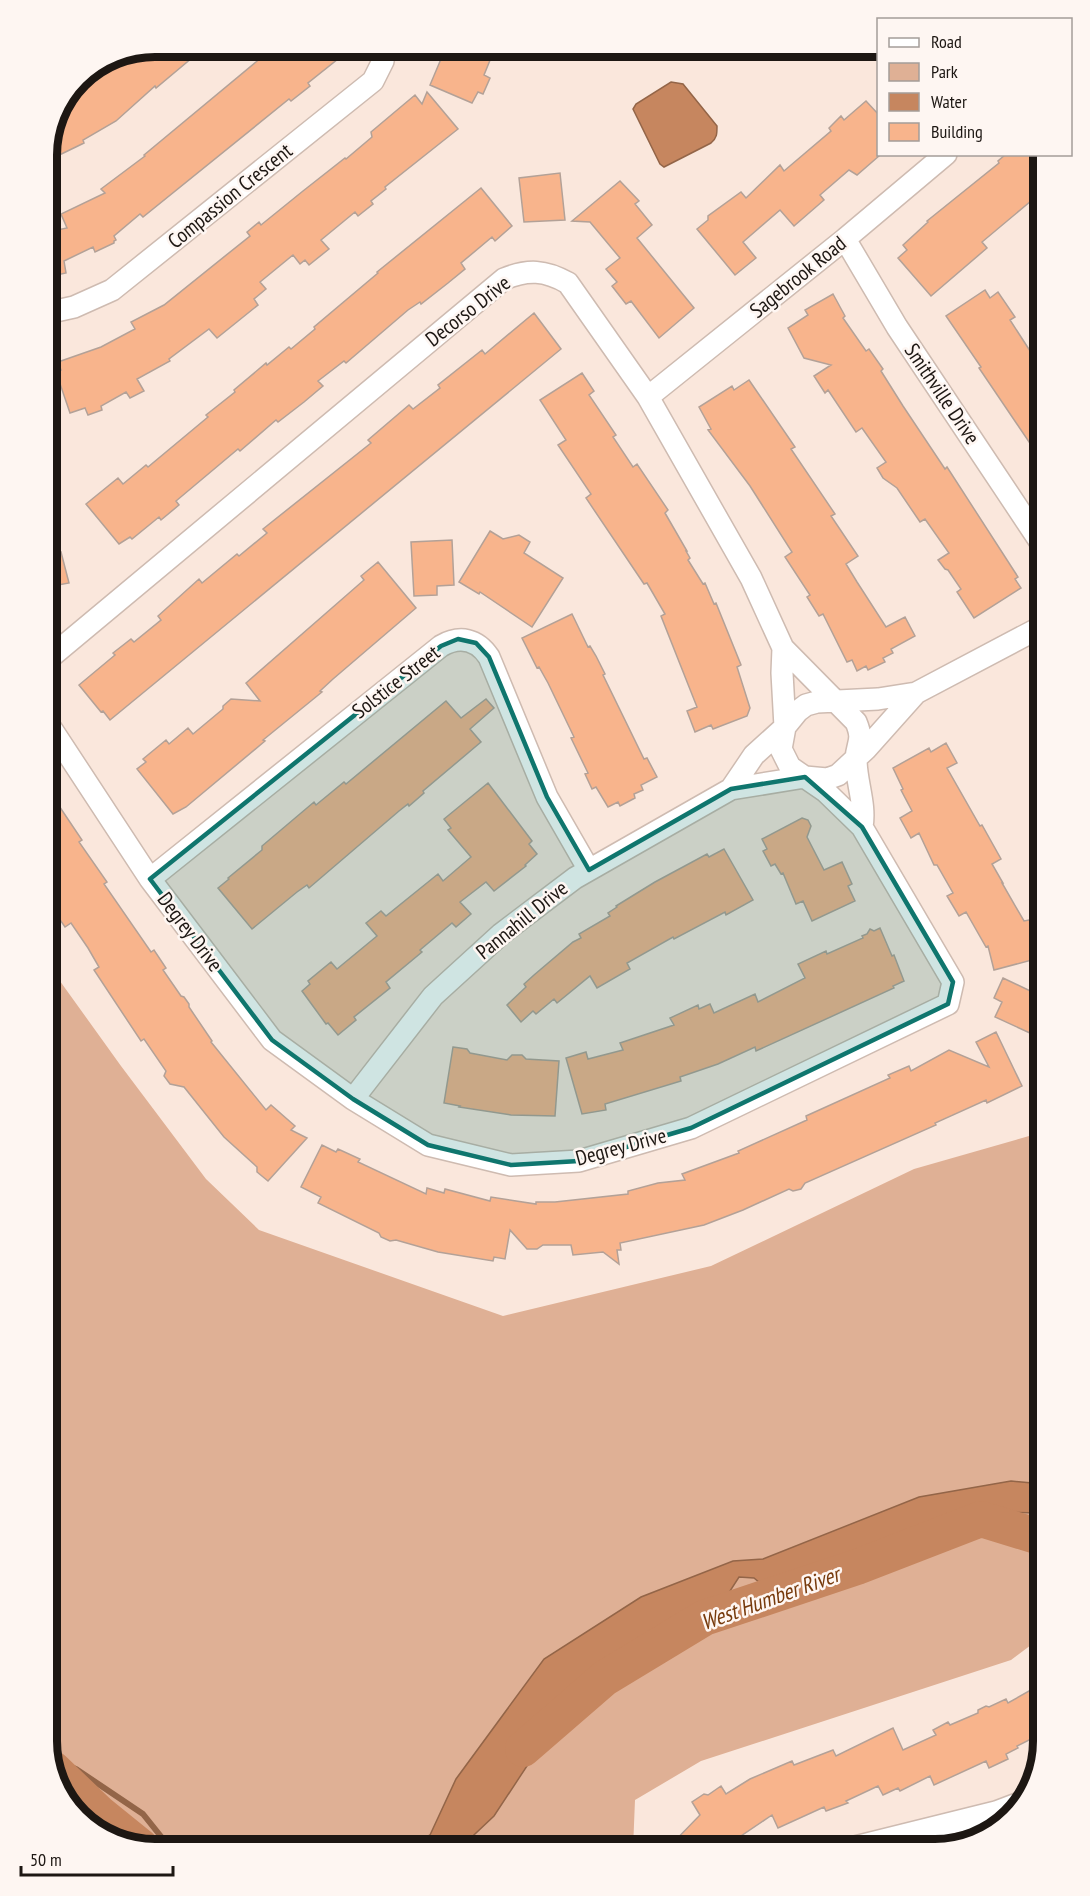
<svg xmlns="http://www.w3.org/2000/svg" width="1090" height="1896" font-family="'PT Sans Narrow',sans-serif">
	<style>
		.green { fill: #dfb095 }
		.water { fill: #c6865f; stroke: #936548; stroke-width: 1.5 }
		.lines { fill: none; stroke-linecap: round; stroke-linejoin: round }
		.stream { stroke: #936548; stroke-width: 6 }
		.river { stroke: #c6865f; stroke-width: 36 }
		.building { fill: #f8b48c; stroke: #b3a197; stroke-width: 1.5 }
		.minor-casing { stroke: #cebbb1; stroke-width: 24 }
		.minor { stroke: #fff; stroke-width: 21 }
		.marked { fill: #0f766e; fill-opacity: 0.2; stroke: #0f766e; stroke-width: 4.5; stroke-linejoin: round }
		.labels { text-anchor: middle; stroke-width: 5; stroke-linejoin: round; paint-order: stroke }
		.street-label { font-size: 21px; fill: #1d1713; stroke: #fef6f2 }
		.water-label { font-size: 22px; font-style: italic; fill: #773a0c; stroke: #fef6f2 }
		.rim { fill: none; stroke: #1d1713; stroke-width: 8 }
	</style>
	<rect width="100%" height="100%" fill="#fae7dc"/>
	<!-- green -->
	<path class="green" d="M47 963 121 1066 206 1179 259 1230 503 1316 711 1266 914 1169 1043 1132V1636L1011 1660 701 1761 635 1800 633 1849H148L95 1831 58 1789 47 1741Z"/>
	<!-- water -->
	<path class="water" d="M671 82 683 84 717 126C717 134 717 138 711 143L664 167 660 164 633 109 636 104Z
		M1011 1481 1043 1484V1513L993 1512 932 1526 768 1590 754 1578 739 1577 723 1602 651 1631 583 1681 494 1816 459 1849H405L430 1835 456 1779 544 1659 641 1597 733 1561 763 1559 919 1497Z"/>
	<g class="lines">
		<!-- stream -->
		<path class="stream" d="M51 1759 76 1769 143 1814 171 1849"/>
		<!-- river -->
		<path class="river" d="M523 1749 605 1678 704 1618 857 1567 981 1519 1043 1538
			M53 1769 99 1813 141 1847"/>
	</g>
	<!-- building -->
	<path class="building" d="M155 46 205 47 156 88 155 86 116 121 83 140 84 143 47 161V148L70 96 97 80 94 77 124 53Z
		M274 47H353L308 83 310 86 291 101 289 99 143 217 140 214 114 236 116 240 114 241V243L95 252 93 247 64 261 66 273 47 277V232L67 228 61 214 105 193 101 189 145 156 144 155Z
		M412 47H480L493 53 484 75 490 78 483 94 478 92 472 103 430 85 441 59Z
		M427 92 458 129 385 187 386 189 371 201 373 204 358 216 355 212 321 240 329 249 309 265 305 260 300 264 293 255 260 282 266 289 254 299 258 305 217 338 209 329 169 359 170 361 137 379 144 391 130 398 126 392 101 406 102 410 88 415 85 408 70 413 56 372 61 370 58 362 101 347 135 329 131 322 164 305 250 236 247 232 259 222 261 225 303 191 345 158 346 159 372 137 371 132 415 95 422 104Z
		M866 101 879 115V156L857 175 849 170 820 195 824 200 794 226 780 210 743 242 756 258 735 275 697 229 708 220V216L741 192 746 198 780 165 784 171 831 131 829 128 841 116 844 120Z
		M1006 154H1043L1044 216 1031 201 982 242 987 248 931 296 898 258 907 250 903 245 928 222 927 221 999 163 998 161Z
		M560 173 565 220 524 222 519 178Z
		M620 181 639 201 635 204 652 225 637 238 694 308 659 338 631 301 626 304 612 286 617 282 606 269 620 258 590 222 572 221Z
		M481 188 512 226 495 241 492 237 461 263 465 269 448 283 421 304 420 302 408 310 346 363 344 361 318 381 323 386 304 402 278 422 276 420 240 451 238 449 176 501 179 505 161 520 159 517 132 539 130 537 119 544 86 504 118 478 123 484 146 465 148 467 208 417 206 415 235 392 234 390 266 363 267 365 289 347 291 349 315 329 314 327 378 273 377 272Z
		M985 290 990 298 998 292 1015 317 1010 320 1034 357 1036 355 1044 366V464L979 368 981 367 946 316Z
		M833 294 845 316 843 318 866 351 869 349 883 369 881 371 903 406 945 469 947 467 1018 577 1015 579 1021 588 974 618 957 592 961 589 948 570 945 569 938 560 949 553 925 519 920 522 897 488 883 478 877 468 886 462 862 428 856 432 828 390 825 393 814 376 831 365 804 358 788 328 808 315 805 310Z
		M534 313 561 349 110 720 103 711 101 712 79 685 115 655 113 653 131 639 134 642 161 620 158 616 199 579 202 583 237 554 239 556 267 533 263 529 371 443 368 440 409 405 413 409 440 388 438 385 482 350 485 354Z
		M582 373 594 391 589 395 616 435 613 437 633 467 637 464 668 510 665 513 687 551H686L690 558 688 560 703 584 705 583 714 604 716 603 741 665 737 667 750 708 747 716 713 729 711 725 695 732 687 711 697 707 661 616 665 614 647 583 644 584 586 498 591 494 558 445 566 440 540 400Z
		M749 380 795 447 791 449 835 514 831 516 858 556 846 564 857 582 886 627 905 617 915 636 891 649 893 653 883 658 885 662 868 670 866 666 857 671 852 660 847 662 823 614 819 616 807 597 810 595 785 557 792 552 750 486 708 430 711 429 699 407 732 386 734 390Z
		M48 527 58 553 61 552 69 583 47 587V528Z
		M490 531 503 539 519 535 530 542 524 553 563 578 532 627 480 592 479 594 459 582Z
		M452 540 454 585 437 586V595L414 596 411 542Z
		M378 562 416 608 333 679 320 691 322 692 263 740 265 741 186 807 173 814 137 769 146 762 143 759 166 740 169 744 188 728 193 734 223 709V706L231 699 260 701 246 683 364 580 361 576Z
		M572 614 588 647 590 646 596 656 605 674 603 675 644 759 647 758 657 777 641 785 643 790 634 794 635 798 620 806 618 802 608 807 596 787 592 789 585 774 588 773 571 738 574 737 548 683 539 667 537 668 522 638Z
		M486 699 494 708 470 729 481 742 423 791 424 793 409 806 408 804 399 811 309 888 307 885 297 892 252 929 218 888 229 879 228 878 262 850V846L314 802 316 805 344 782 346 784 446 701 461 718Z
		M946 743 957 763 947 768 980 826 982 825 1001 859 992 864 1003 883H1002L1024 921 1040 918 1043 934V957L994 970 988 946 986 947 966 912 959 916 947 896 953 893 937 865H934L919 833 911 838 900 818 912 811 901 790 903 789 893 768 929 748 931 752Z
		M488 783 532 841 529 844 537 854 525 865 526 866 494 891 486 882 460 902 471 914 456 927 452 923 420 950 422 952 386 982 390 988 354 1017 356 1020 338 1035 328 1023 326 1024 302 991 310 984 308 981 331 962 337 969 377 936 366 923 381 911 386 916 438 874 443 881 471 857 448 830 451 828 444 819Z
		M47 788 82 840 79 842 107 882 104 884 151 952 154 950 166 968 163 970 181 996 184 997 189 1004V1007L212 1041 211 1042 266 1110 271 1105 295 1126 291 1130 307 1138 268 1181 257 1172V1167L224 1137 184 1087 170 1084 164 1076 166 1071 144 1039 141 1041 94 970 99 967 88 948 71 923 65 927 47 901Z
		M802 818 808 820 811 826 807 837 824 870 842 862 852 884 848 886 855 901 812 921 803 901 796 904 783 873 781 874 775 864 771 866 763 851 767 849 762 839Z
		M724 849 753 900 726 915 725 912 674 939 673 937 627 963 630 969 597 988 590 976 557 1003 554 999 536 1014 533 1011 521 1022 507 1005 526 987 524 984 534 975 573 942 581 938 579 934 610 916 608 913 617 907 616 906 655 882 707 854 709 857Z
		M880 928 892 956 894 955 904 981 893 986 894 988 756 1051 755 1047 718 1064 680 1077 681 1081 605 1104 606 1110 582 1114 566 1058 586 1052 588 1059 623 1050 620 1043 674 1025 670 1018 698 1005 699 1009 710 1004 714 1013 755 994 758 1002 805 978 798 964 826 951 827 954 863 938 862 936 867 934 870 929 874 931Z
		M1003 978 1043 997V1039L995 1017 1002 1002 994 998Z
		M996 1032 1022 1086 987 1103 986 1100 935 1123 936 1125 805 1183 801 1189 793 1191 789 1189 743 1210 704 1225 620 1243 621 1250H617L619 1264 603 1252 573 1255 571 1245H543L537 1249H527L510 1230 505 1259 494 1257 493 1261 438 1252 396 1240 390 1241 381 1237 379 1233 318 1203 321 1197 301 1187 322 1145 336 1152 338 1149 360 1159 358 1162 426 1194 427 1188 444 1193 445 1189 490 1201 491 1197 536 1204V1202H555L628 1194V1191L658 1183 685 1180 682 1174 739 1153 738 1151 807 1120 806 1116 890 1078 888 1075 909 1066 911 1071 949 1050 989 1067 976 1042Z
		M453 1047 467 1049 470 1053 507 1060 512 1055H522L526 1059 559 1061 555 1116 511 1115 459 1107 460 1106 444 1103Z
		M1043 1683V1733L1017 1746 1018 1748 1006 1754 1008 1759 989 1768 986 1761 934 1785 930 1776 900 1791 898 1788 883 1795 878 1786 846 1801 848 1803 826 1811 824 1807 778 1828 772 1815 741 1836 744 1841 741 1842 746 1849H667L700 1815 692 1802 704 1794 708 1795 721 1786 726 1794 750 1779 792 1761 794 1765 833 1750 836 1756 893 1728 903 1750 936 1735 933 1730 948 1722 950 1725 978 1713V1710L986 1706 989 1707 1006 1699 1008 1703Z"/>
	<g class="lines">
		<!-- minor casing -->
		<g class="minor-casing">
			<path id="minor" d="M845 239 897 327 1043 546
				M47 313 74 307 112 290 373 81 383 61 385 47
				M648 397 845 239 946 154
				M783 648 856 722C864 741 857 742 856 759 856 782 866 804 862 827
				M47 722 150 879 272 1040 353 1099 428 1145 511 1165 579 1161 691 1128 948 1004 953 982 862 827 825 791 790 767 781 749 785 727 782 673 783 648 751 578 648 397 568 283C545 270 528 269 504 279L47 660
				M731 789 754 755 785 727 798 711 806 705 817 702 878 699 916 693 1043 626
				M150 879 441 646C460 635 477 639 489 657L547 797 589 870
				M353 1099 433 996 501 934 575 878 731 789 805 777 827 779 838 775 866 749 916 693
				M847 1849 996 1812 1025 1801"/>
		</g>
		<!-- minor -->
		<use href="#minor" class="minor"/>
	</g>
	<!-- marked area -->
	<path class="marked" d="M458 639 476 643 489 657 547 797 589 870 731 789 805 777 862 827 953 982 948 1004 691 1128 579 1161 511 1165 428 1145 353 1099 272 1040 150 879 441 646Z"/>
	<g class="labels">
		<!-- street labels -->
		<g class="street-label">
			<text transform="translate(230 196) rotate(-39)" y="7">Compassion Crescent</text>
			<text transform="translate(798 277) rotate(-39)" y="7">Sagebrook Road</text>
			<text transform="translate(468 311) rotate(-38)" y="7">Decorso Drive</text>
			<text transform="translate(942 394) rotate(56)" y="7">Smithville Drive</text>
			<text transform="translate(396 682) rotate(-38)" y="7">Solstice Street</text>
			<text transform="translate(522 920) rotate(-39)" y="7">Pannahill Drive</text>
			<text transform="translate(190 932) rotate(53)" y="7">Degrey Drive</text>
			<text transform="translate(621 1147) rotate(-15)" y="7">Degrey Drive</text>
		</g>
		<!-- water labels -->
		<g class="water-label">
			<text transform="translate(770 1598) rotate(-20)" y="8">West Humber River</text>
		</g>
	</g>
	<!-- crop -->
	<path d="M0 0H1090V1896H0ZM155 57H935A98 98 0 0 1 1033 155V1741A98 98 0 0 1 935 1839H155A98 98 0 0 1 57 1741V155A98 98 0 0 1 155 57Z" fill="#fef6f2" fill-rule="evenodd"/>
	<path class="rim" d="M155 57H935A98 98 0 0 1 1033 155V1741A98 98 0 0 1 935 1839H155A98 98 0 0 1 57 1741V155A98 98 0 0 1 155 57Z"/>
	<!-- legend -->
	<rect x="877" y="18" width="195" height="138" fill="#fef6f2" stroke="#a49d99" stroke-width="1.5"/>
	<rect x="889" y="38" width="30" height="9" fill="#ffffff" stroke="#a49d99" stroke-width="1.5"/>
	<text x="931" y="48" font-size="18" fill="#1d1713">Road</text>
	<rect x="889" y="63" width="30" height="18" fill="#dfb095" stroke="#a49d99" stroke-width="1.5"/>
	<text x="931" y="78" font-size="18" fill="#1d1713">Park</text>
	<rect x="889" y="93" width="30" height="18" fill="#c6865f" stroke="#a49d99" stroke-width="1.5"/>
	<text x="931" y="108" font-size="18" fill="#1d1713">Water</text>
	<rect x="889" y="123" width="30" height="18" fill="#f8b48c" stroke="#a49d99" stroke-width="1.5"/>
	<text x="931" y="138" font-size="18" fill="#1d1713">Building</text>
	<!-- scale -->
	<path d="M21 1866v9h152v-9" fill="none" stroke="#1d1713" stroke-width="3"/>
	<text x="30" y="1866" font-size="18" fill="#1d1713" stroke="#fef6f2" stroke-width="4.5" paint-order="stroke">50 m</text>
</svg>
